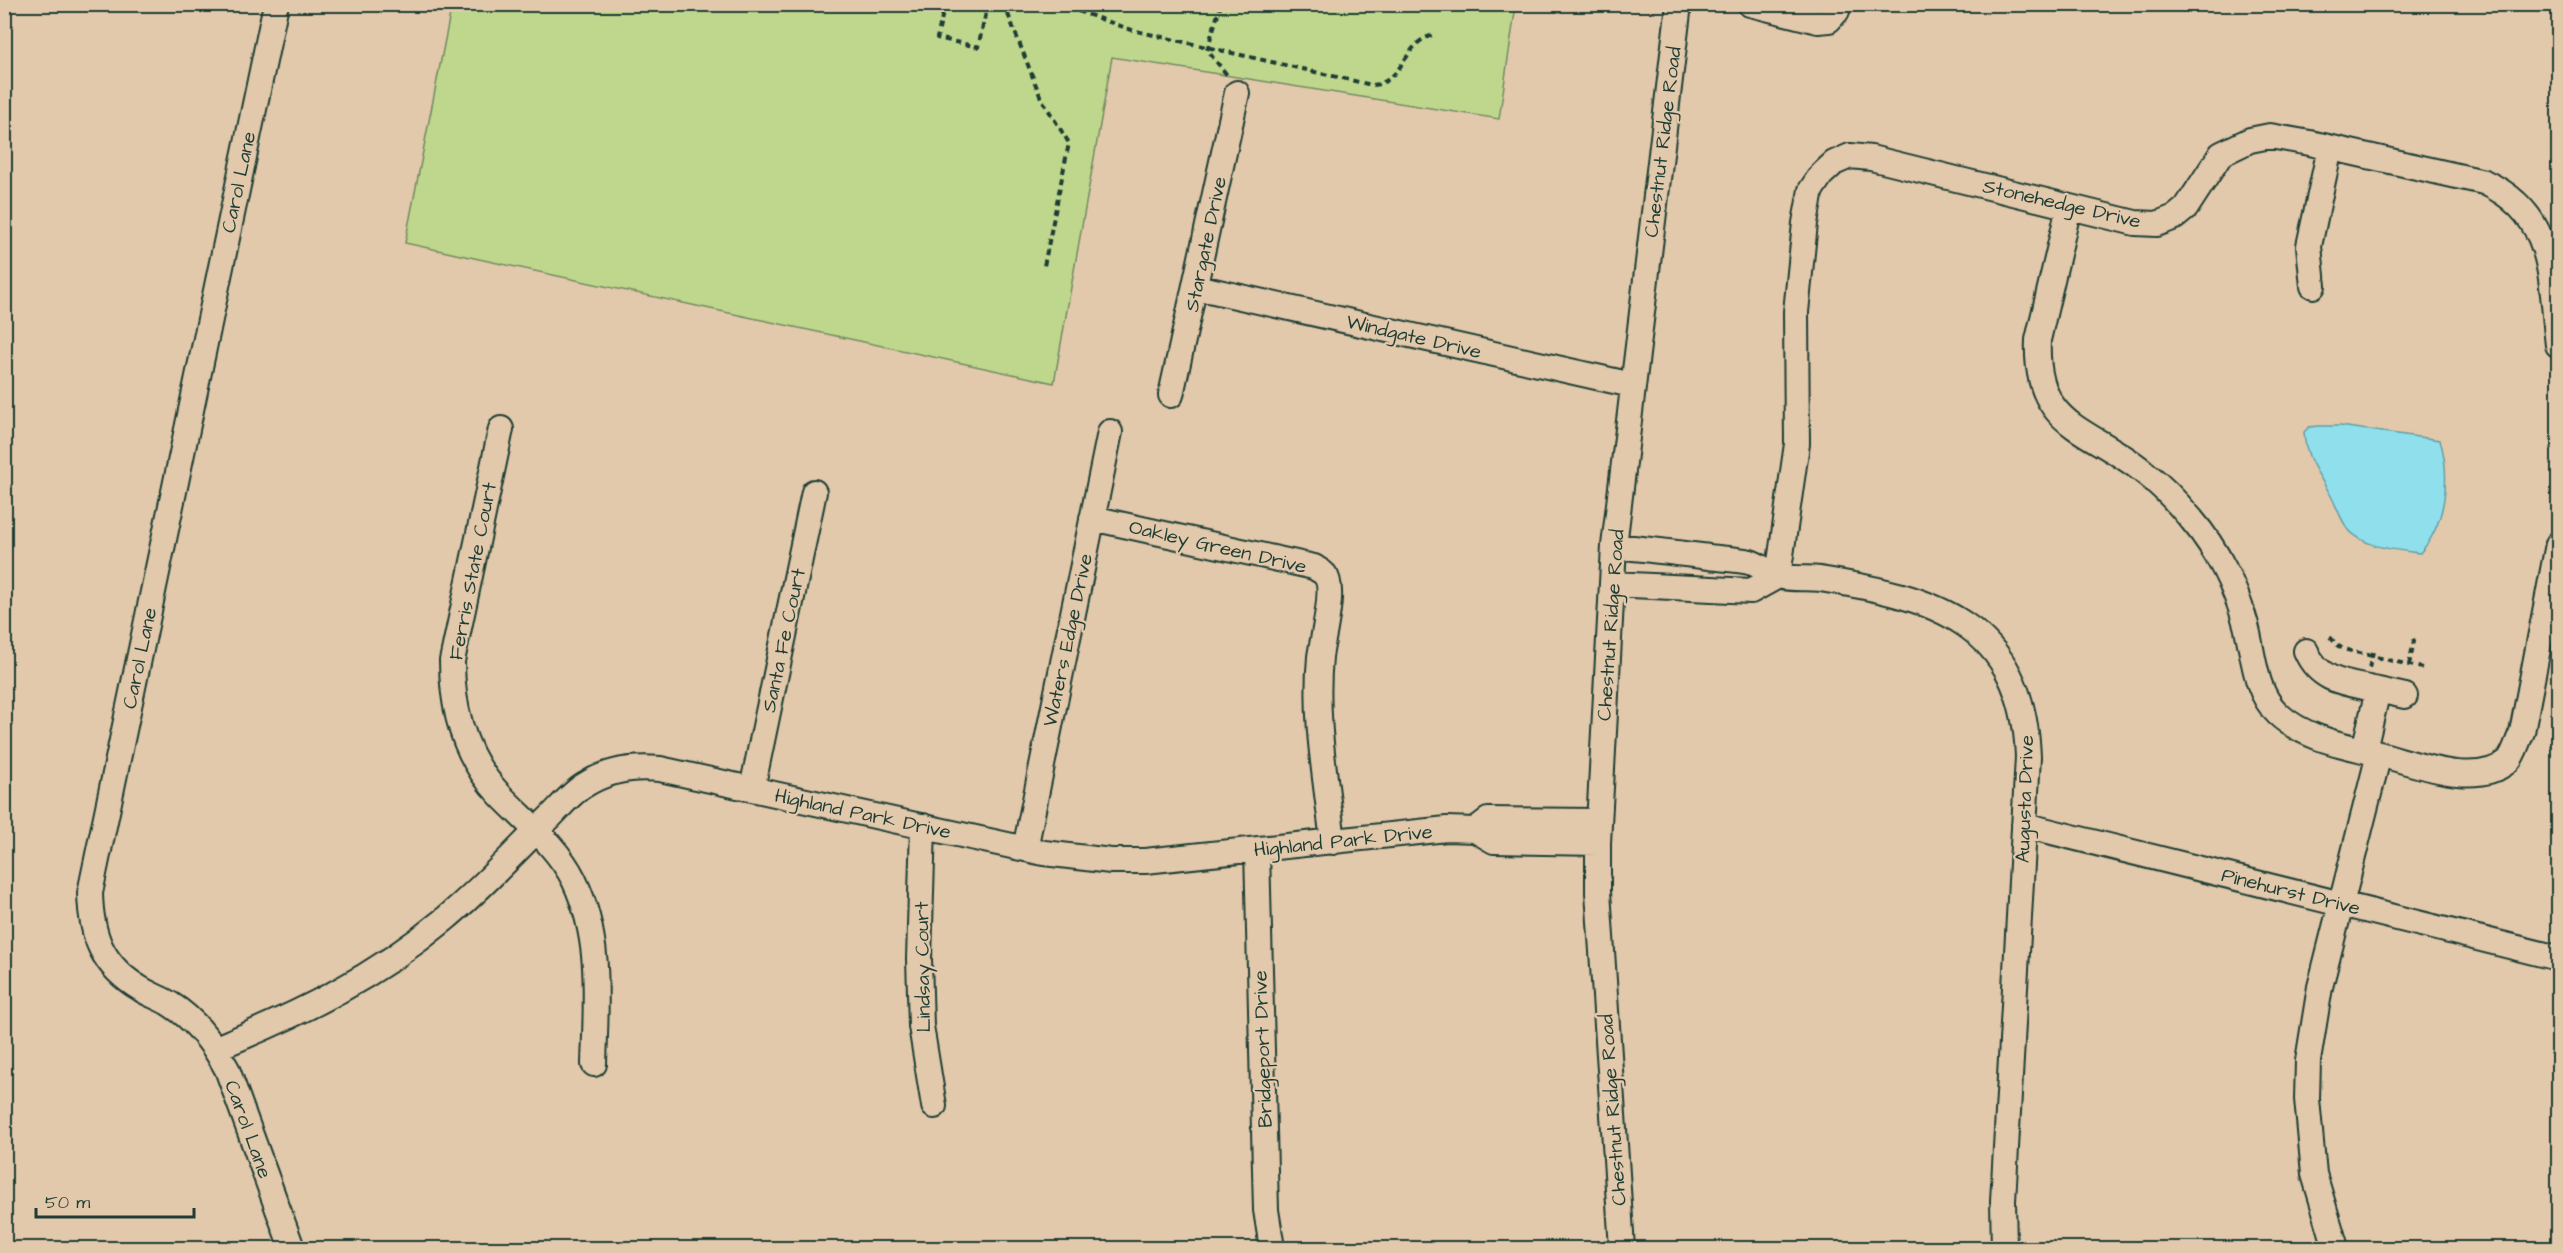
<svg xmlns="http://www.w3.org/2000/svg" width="2563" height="1253" font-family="'Architects Daughter',sans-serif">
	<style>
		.park { fill: #bfd78d; stroke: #6f8a60; stroke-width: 1.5 }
		.water { fill: #90dfed; stroke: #639ea3; stroke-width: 1.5 }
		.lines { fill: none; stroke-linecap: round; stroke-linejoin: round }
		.minor-casing { stroke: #1f3d34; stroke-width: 28 }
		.path { stroke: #1f3d34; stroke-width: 4; stroke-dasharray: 6 4.5; stroke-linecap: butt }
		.minor { stroke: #e3c9ab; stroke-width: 24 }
		.labels { text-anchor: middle; stroke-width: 4.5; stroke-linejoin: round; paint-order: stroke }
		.street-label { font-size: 20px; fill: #1f3d34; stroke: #e3c9ab }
	</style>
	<rect width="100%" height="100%" fill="#e3c9ab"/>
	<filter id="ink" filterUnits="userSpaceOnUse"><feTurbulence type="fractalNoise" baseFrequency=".0167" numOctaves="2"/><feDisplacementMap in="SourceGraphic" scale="12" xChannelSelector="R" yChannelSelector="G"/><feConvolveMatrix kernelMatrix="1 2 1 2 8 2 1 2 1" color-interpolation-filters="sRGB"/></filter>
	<g filter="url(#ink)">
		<!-- park -->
		<path class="park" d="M452 4H1516V5L1499 119 1112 57 1054 383 405 243Z"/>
		<!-- water -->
		<path class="water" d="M2319 426H2340L2440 440C2451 477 2446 524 2420 553 2396 550 2363 548 2347 528 2340 518 2336 505 2330 494 2318 473 2305 457 2304 432L2309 427Z"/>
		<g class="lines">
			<!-- minor casing -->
			<g class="minor-casing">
				<path id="minor" d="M276 4 90 893C91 936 102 966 141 989 150 995 161 998 170 1004 196 1020 213 1043 227 1069L292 1248
					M1750 4 1818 21 1829 20 1837 11 1839 4
					M2069 207 2038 340C2034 429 2089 427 2144 472 2161 485 2178 503 2192 520 2217 549 2236 588 2246 625 2254 655 2254 691 2278 714 2305 739 2344 745 2379 754
					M2313 286 2309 246 2330 148
					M1196 287 1632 385
					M1171 395 1237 93
					M501 429 452 661C452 710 465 758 500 795 526 822 557 846 574 880 602 939 596 1001 594 1064
					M1092 518 1314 567C1317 569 1323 572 1325 575 1336 588 1322 640 1320 657 1314 720 1326 779 1333 842
					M1614 546C1646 549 1678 553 1709 557 1723 559 1737 559 1750 562 1760 565 1769 574 1779 576 1792 580 1807 577 1820 579 1934 597 2023 623 2028 757L2003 1201 2004 1248
					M1778 576 1797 444 1796 312 1805 223 1811 190 1821 175 1834 163 1850 156 1871 158 2135 223 2157 224 2175 217 2186 208 2221 154 2250 140 2270 136 2310 143 2484 182C2556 215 2550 278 2558 345
					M1612 584 1751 591 1778 576
					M2306 651C2320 683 2347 683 2378 690
					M2364 750 2378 690 2405 696
					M752 789 814 492
					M2024 825 2558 958
					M923 826 919 959 921 1026 934 1106
					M1475 830 1488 820 1599 821
					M1025 849 1110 432
					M1257 850 1266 1210 1272 1248
					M216 1048C300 1014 374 978 445 919 481 889 513 854 546 821 558 810 569 795 583 786 607 770 632 766 660 769L1044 853 1111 861H1145L1447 829 1475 830 1494 841 1598 843
					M1622 1248 1598 892V843L1614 546 1679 4
					M2336 1248 2314 1174 2307 1099 2308 1061 2320 987 2379 754C2415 763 2476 789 2508 761 2514 755 2518 740 2522 732L2558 544"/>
			</g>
			<!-- path -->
			<path class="path" d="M945 4 937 38 978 47 988 4
				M1004 4 1041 98 1069 143 1044 266
				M1058 4 1132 30 1372 85C1397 84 1403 56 1419 42 1424 38 1430 36 1436 34
				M1221 4 1207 50 1227 75
				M2330 637 2337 645 2343 649 2422 668
				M2409 665 2414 641 2412 636
				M2369 668 2374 648"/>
			<!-- minor -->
			<use href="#minor" class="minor"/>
		</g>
	</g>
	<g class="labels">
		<!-- street labels -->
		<g class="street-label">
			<text transform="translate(1662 142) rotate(-83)" y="7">Chestnut Ridge Road</text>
			<text transform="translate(238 182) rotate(-78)" y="7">Carol Lane</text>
			<text transform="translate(2062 203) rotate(13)" y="7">Stonehedge Drive</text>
			<text transform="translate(1205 244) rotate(-78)" y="7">Stargate Drive</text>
			<text transform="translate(1414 336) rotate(13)" y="7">Windgate Drive</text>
			<text transform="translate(1218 546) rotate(13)" y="7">Oakley Green Drive</text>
			<text transform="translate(472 571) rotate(-79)" y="7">Ferris State Court</text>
			<text transform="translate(1610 625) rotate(-86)" y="7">Chestnut Ridge Road</text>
			<text transform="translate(783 640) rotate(-78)" y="7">Santa Fe Court</text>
			<text transform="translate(1067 640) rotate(-78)" y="7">Waters Edge Drive</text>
			<text transform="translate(139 658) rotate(-78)" y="7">Carol Lane</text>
			<text transform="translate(2024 799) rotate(-88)" y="7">Augusta Drive</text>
			<text transform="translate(863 813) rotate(12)" y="7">Highland Park Drive</text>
			<text transform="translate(1343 840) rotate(-6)" y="7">Highland Park Drive</text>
			<text transform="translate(2291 891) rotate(14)" y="7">Pinehurst Drive</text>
			<text transform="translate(922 967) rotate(-91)" y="7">Lindsay Court</text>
			<text transform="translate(1262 1049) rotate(-92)" y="7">Bridgeport Drive</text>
			<text transform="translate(1612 1110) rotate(-94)" y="7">Chestnut Ridge Road</text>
			<text transform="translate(249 1129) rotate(70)" y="7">Carol Lane</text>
		</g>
	</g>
	<!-- margin -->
	<rect width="2563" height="1253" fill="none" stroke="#e3c9ab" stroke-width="24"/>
	<rect x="12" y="12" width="2539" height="1229" fill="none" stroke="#1f3d34" stroke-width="2" filter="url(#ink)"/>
	<!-- scale -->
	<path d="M36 1208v9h158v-9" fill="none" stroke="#1f3d34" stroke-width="3"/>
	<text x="45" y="1208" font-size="18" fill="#1f3d34" stroke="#e3c9ab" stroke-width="4.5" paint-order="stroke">50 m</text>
</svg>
